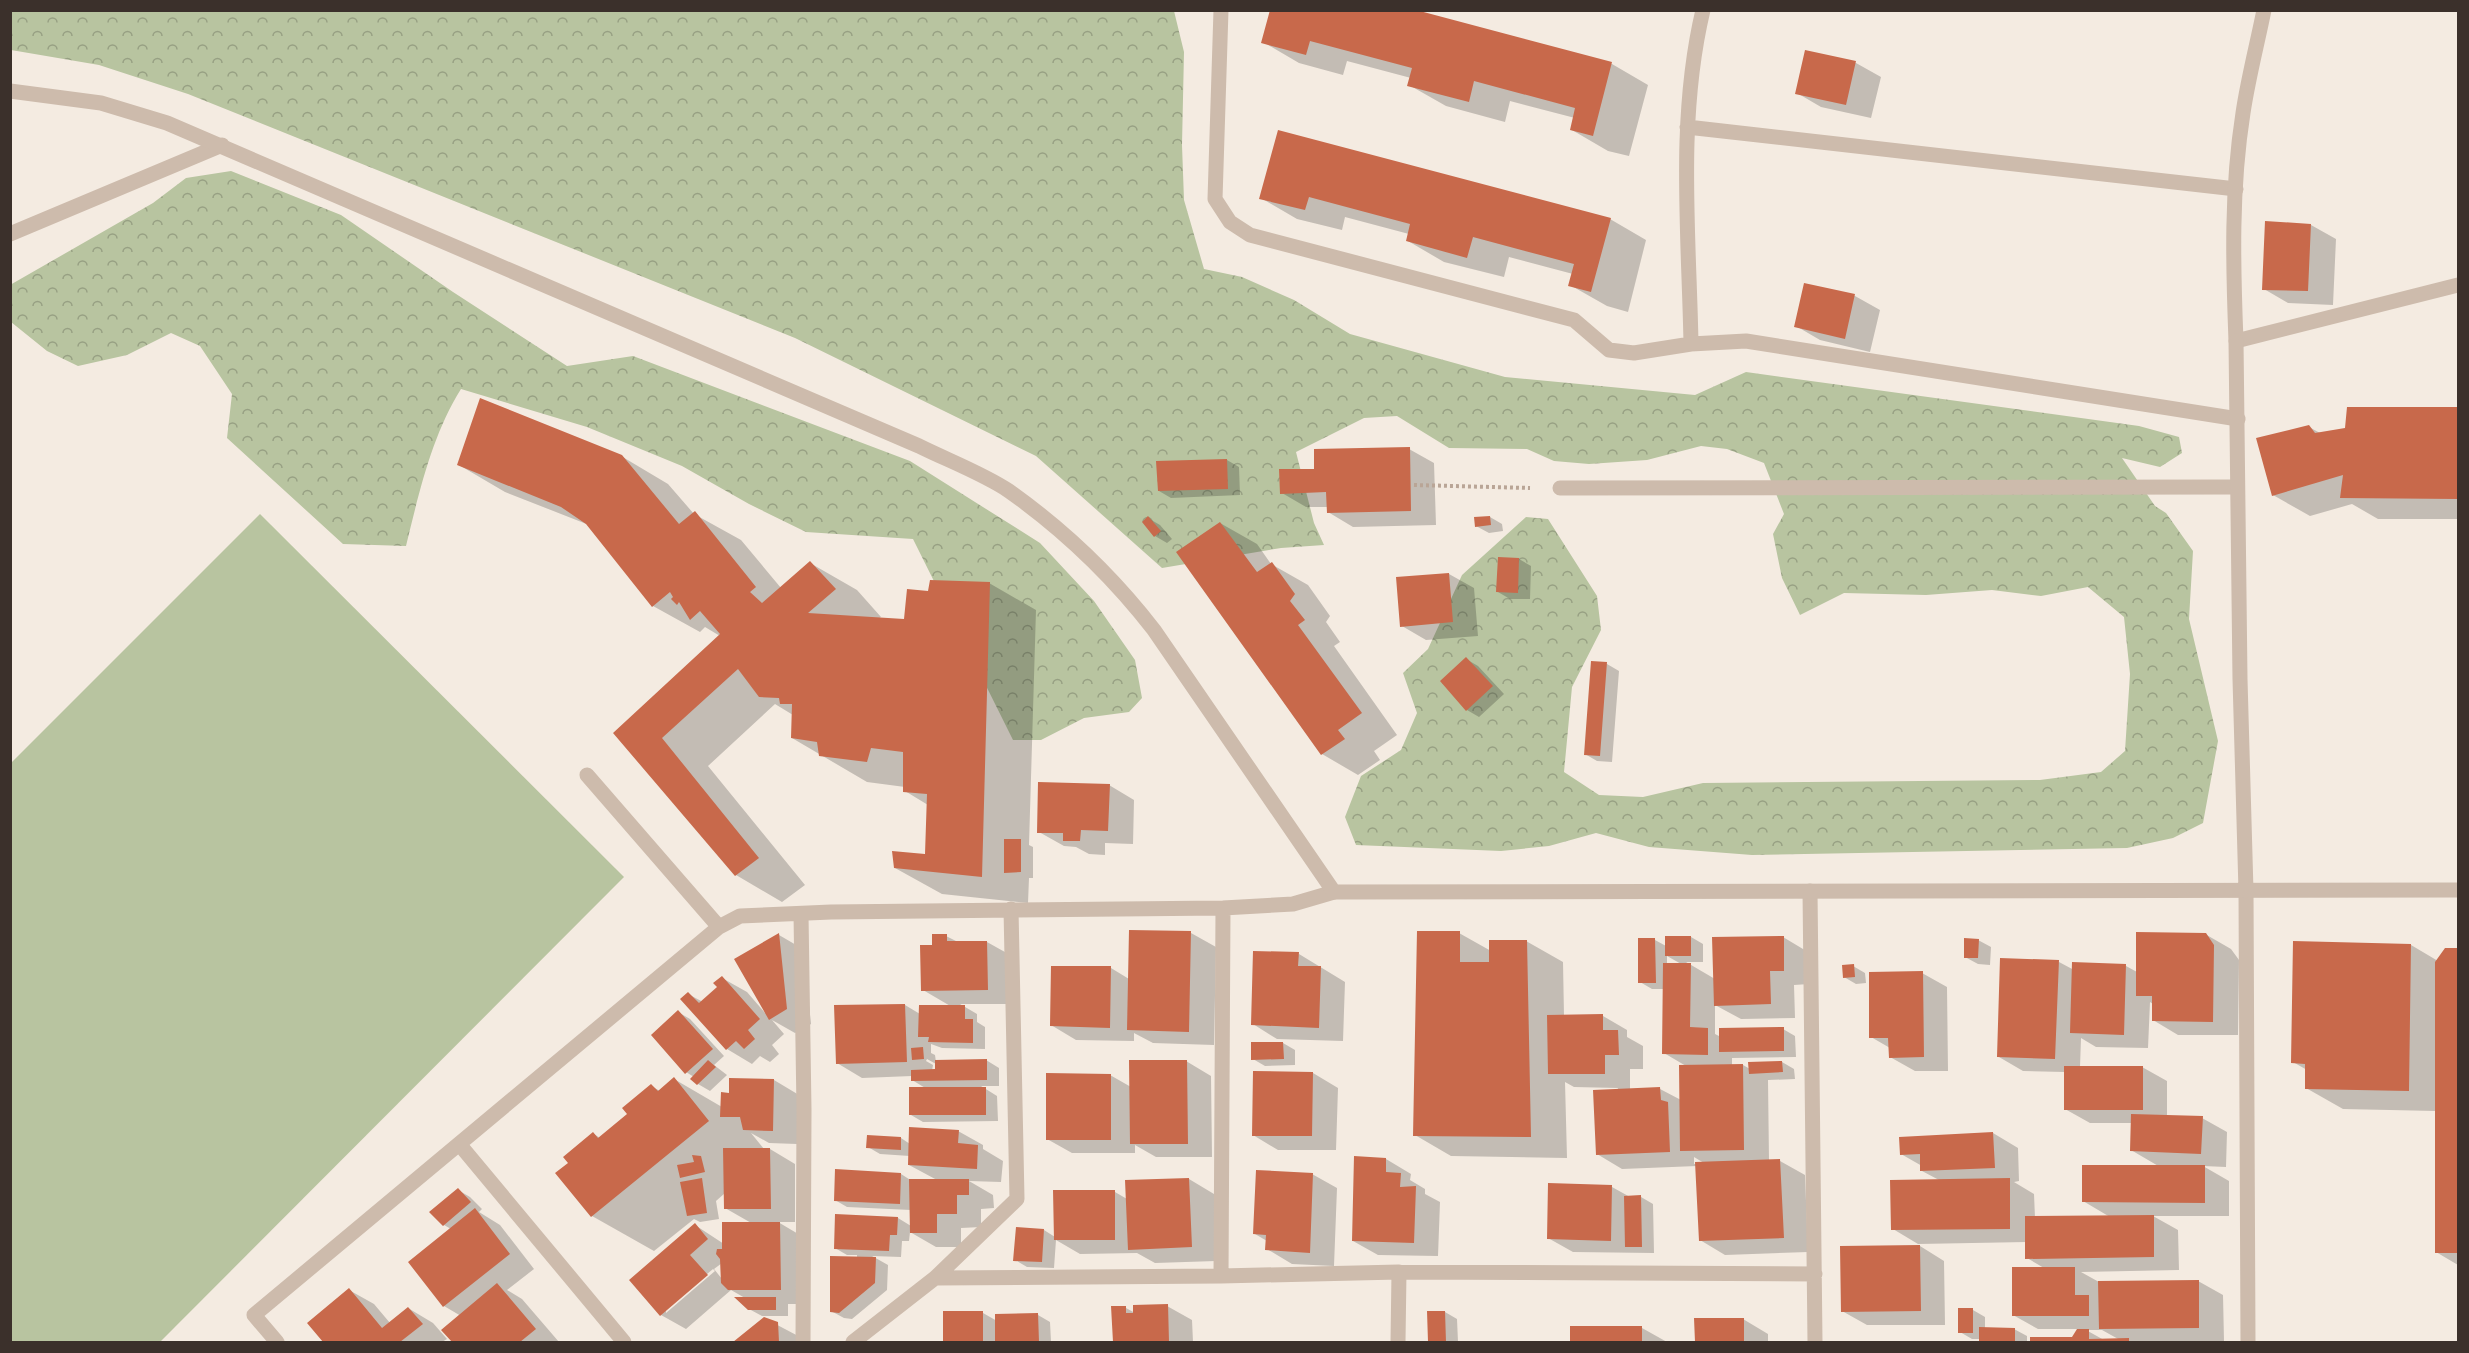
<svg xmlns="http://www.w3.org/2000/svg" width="2469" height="1353" font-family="'Noto Sans',sans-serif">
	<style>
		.grass { fill: #b8c4a0 }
		.forest { fill: url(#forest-crowns) }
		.shadow { fill: #0003; fill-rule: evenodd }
		.building { fill: #c8694b }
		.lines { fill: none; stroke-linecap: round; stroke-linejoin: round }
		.path { stroke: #b9a596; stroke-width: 4; stroke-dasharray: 3 3; stroke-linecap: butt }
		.service { stroke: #cdbbac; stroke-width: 15 }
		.minor { stroke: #cdbbac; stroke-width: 15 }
		.tertiary { stroke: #cdbbac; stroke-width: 15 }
	</style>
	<defs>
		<pattern id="forest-crowns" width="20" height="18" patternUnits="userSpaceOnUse" patternTransform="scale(1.5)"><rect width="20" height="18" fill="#b8c4a0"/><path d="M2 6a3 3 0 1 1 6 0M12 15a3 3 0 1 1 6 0" fill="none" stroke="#97a083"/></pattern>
	</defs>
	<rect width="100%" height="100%" fill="#f4ebe1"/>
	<!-- grass -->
	<path class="grass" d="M260 514 624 877 160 1342H11V763Z"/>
	<!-- forest -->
	<path class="forest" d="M11 10 1174 11 1184 52 1182 145 1184 200 1204 269 1242 277 1294 300 1350 334 1505 377 1695 395 1746 372 2139 426 2179 437 2182 453 2160 467 2122 458 2155 506 2166 513 2193 551 2189 619 2218 741 2203 823 2173 838 2127 848 1752 855 1649 847 1596 833 1549 846 1501 851 1356 845 1345 817 1361 776 1401 750 1417 713 1403 673 1428 649 1462 575 1526 517 1548 519 1597 596 1601 630 1572 687 1564 772 1599 795 1643 797 1703 783 2040 780 2101 772 2125 751 2130 674 2124 617 2088 587 2041 596 1992 590 1926 595 1844 593 1800 615 1782 578 1773 534 1784 514 1764 463 1727 449 1701 446 1647 460 1589 464 1554 461 1527 449 1449 448 1397 416 1364 418 1296 452 1314 523 1324 545 1281 548 1162 568 1036 456 795 338 188 94 99 65 11 50Z
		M231 171 341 215 453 292 567 366 633 356 910 461 1040 543 1094 601 1135 660 1142 698 1129 712 1084 718 1041 740H1013L913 539 806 532 749 504 682 466 587 427 461 389C432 435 419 493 406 546L343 544 227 438 232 394 200 346 171 333 127 355 78 366 47 351 11 322 10 285 153 203 186 178Z"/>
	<!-- shadow -->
	<path class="shadow" d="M1410 10 1612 64 1648 85 1629 156 1608 151 1572 130 1575 118 1510 101 1505 122 1446 106 1409 85 1411 78 1347 61 1343 75 1299 63 1263 42Z
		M1806 51 1856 63 1881 77 1871 118 1821 107 1797 93Z
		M1279 132 1610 219 1646 240 1628 312 1607 306 1570 285 1573 274 1509 257 1504 277 1444 262 1408 241 1409 234 1345 217 1342 230 1297 219 1261 198Z
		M2267 223 2311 225 2336 239 2333 305 2288 303 2264 289Z
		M1805 284 1855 296 1880 310 1870 352 1820 340 1796 326Z
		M2458 408V519H2378L2352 504 2310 516 2273 495 2309 427 2320 433 2346 430 2348 409Z
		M1409 449 1434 463 1436 525 1353 527 1328 512V507H1306L1282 493 1316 470Z
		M621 456 668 484 694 514 741 540 781 588 810 563 857 590 881 617 878 619 905 621 930 592 989 583 1036 610 1029 845 1033 847V878H1029L1028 903 942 894 895 868 926 856 928 805 905 791V787L867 782 792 738 793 715 775 704 708 766 805 885 782 902 736 875 615 733 720 636 705 627 700 632 653 606 589 525 505 492 459 465Z
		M1227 460 1239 467 1240 495 1171 498 1159 491Z
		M1490 517 1502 524 1503 531 1489 533 1476 526Z
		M1148 518 1160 525 1172 539 1167 543 1155 536Z
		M1220 523 1257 544 1271 564 1308 585 1330 616 1326 622 1340 642 1334 646 1397 735 1374 751 1380 760 1358 775 1322 754Z
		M1519 559 1531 566 1530 599H1510L1498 592Z
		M1449 574 1474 588 1478 636 1426 640 1402 626Z
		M1466 659 1478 666 1504 694 1479 717 1467 710Z
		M1593 663 1607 664 1619 671 1612 762 1597 761 1585 754Z
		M1109 785 1134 800 1133 844 1105 843V855L1089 854 1076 847 1064 846 1039 832Z
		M1130 931 1191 933 1216 947 1214 1045 1153 1043 1134 1033V1041L1076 1040 1051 1025 1111 968 1129 979Z
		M1459 933 1491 951 1526 941 1563 962 1564 1016H1603L1627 1030V1037L1643 1046V1069H1630V1090L1660 1089 1681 1100 1686 1066 1664 1053V989H1652L1640 982 1655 940 1666 946V938L1691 937 1703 944V962H1686L1715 979 1783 937 1808 952 1809 984 1794 985 1795 1018 1741 1019 1715 1005V1034L1721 1037 1783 1029 1795 1036 1796 1057 1732 1058V1065H1743L1750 1069 1782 1062 1794 1069 1795 1079 1768 1080 1769 1161H1780L1805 1175 1808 1252 1725 1255 1700 1240 1697 1166 1622 1169 1597 1154 1618 1088 1574 1087 1565 1082 1567 1158 1451 1156 1415 1135ZM1667 956 1683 965H1667ZM1694 1157 1704 1163 1694 1164Z
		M2205 934 2231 949 2239 960 2238 1035H2178L2153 1020V1004L2150 1002 2148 1048 2096 1047 2081 1038 2080 1067H2142L2167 1081V1117L2202 1118 2227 1132 2226 1167 2203 1166 2229 1181V1216H2153L2178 1230 2179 1270 2081 1272 2099 1282 2198 1281 2223 1295 2224 1341 2031 1342V1339L2073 1338 2079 1329H2038L2013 1315 2044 1268 2027 1258V1242L1918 1244 1893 1229 1939 1180 1922 1171V1166L1901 1154 1993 1133 2018 1148 2019 1181 2014 1182 2034 1194 2035 1218 2110 1217 2083 1201 2160 1167 2131 1150 2132 1123H2090L2065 1109V1072L2023 1071 1999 1057 2059 962 2074 970 2126 966 2137 972ZM2086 1330H2102L2120 1340H2104Z
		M779 935 803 949 811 1024 795 1033 772 1020 784 1034 772 1045 779 1054 770 1062 760 1056 752 1064 727 1049 688 994 703 1002 719 987 722 978 747 992 765 1013Z
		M946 936 958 942H987L1012 956V1004H960L977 1014V1022L985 1027V1049L942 1048 931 1044V1053L935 1055 936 1062 986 1060 999 1068V1086H981L997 1096 998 1121 923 1122 911 1115 927 1089 912 1080V1076L862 1078 837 1063 905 1005 920 1014 952 1007 923 990 934 947ZM927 1059 936 1064 937 1071H932L933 1065 926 1061Z
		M1978 940 1991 947 1990 965 1978 964 1965 957Z
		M2411 945 2438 961 2446 949H2458V1265L2436 1252V1111L2343 1109 2306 1088 2307 1070 2293 1062Z
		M1299 954 1345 982 1343 1041 1277 1039 1253 1024Z
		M1853 966 1865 973 1866 983 1856 984 1844 977Z
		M1922 973 1947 987 1948 1071H1915L1890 1057V1048L1871 1037Z
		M678 1012 690 1019 724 1056 714 1065 727 1075 710 1091 698 1084 693 1079 694 1077 686 1072Z
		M1283 1043 1295 1050V1065L1265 1066 1253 1059Z
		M1186 1061 1211 1076 1212 1157H1156L1135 1145V1153H1072L1047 1139 1110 1075 1131 1087Z
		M1313 1073 1338 1088 1336 1150H1278L1253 1135Z
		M674 1079 722 1107 730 1094 774 1080 799 1095 797 1144 769 1143 751 1133 764 1149H770L795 1164V1222H778L805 1238 806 1304H788V1316H762L749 1309 745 1298 731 1290 686 1329 661 1315 631 1280 695 1225 724 1244 753 1224 725 1208V1193L716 1201 719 1219 700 1222 694 1219 654 1251 592 1216 570 1163 594 1134 600 1138 629 1114 651 1086 660 1091ZM722 1263V1279L714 1269ZM713 1269 715 1271 666 1313V1309Z
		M958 1131 983 1145V1149L1003 1161 1001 1182 969 1181 993 1195 994 1208 981 1209V1227L961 1228V1247H936L910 1232 909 1241H902L901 1257 872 1256 888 1265 887 1290 852 1319 844 1318 831 1311 857 1258V1255H847L835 1248 898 1218 911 1226V1210L847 1207 835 1200 836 1171 901 1174 912 1181 937 1180 909 1165 910 1156 880 1154 868 1147 901 1138 910 1144Z
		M1386 1159 1411 1174 1410 1180 1425 1189V1194L1440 1202 1438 1256 1378 1255 1353 1241Z
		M1312 1174 1337 1188 1334 1266 1292 1264 1267 1249V1241L1255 1234Z
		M1189 1179 1214 1194 1216 1261 1155 1263 1137 1253 1080 1254 1056 1240 1054 1268 1027 1267 1015 1260 1044 1230 1055 1237 1115 1192 1127 1199Z
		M1612 1187 1630 1197H1641L1653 1204 1654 1253 1573 1252 1548 1238Z
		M458 1190 470 1197 482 1209 479 1212 500 1225 534 1269 507 1290 522 1299 559 1342H454L443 1330 461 1316 444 1306 410 1262 451 1229 444 1225Z
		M1920 1246 1944 1261 1945 1325H1867L1842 1311Z
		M349 1290 374 1304 390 1323 408 1308 433 1323 447 1339 442 1342H325L309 1323Z
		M1167 1306 1192 1320 1193 1342H1114L1113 1307 1126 1308 1135 1313Z
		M1973 1310 1985 1317V1329H2014L2027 1336V1342H1980V1339H1972L1960 1332Z
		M944 1312 983 1313 997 1321 1038 1315 1050 1322 1051 1342H944Z
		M1445 1312 1457 1319 1458 1342H1430L1429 1313Z
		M764 1318 802 1338 803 1342H735Z
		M1743 1319 1768 1334V1342H1696V1320Z
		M1571 1327 1642 1328 1667 1342H1571Z"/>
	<!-- building -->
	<path class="building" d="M1270 10H1416L1612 62 1593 136 1570 130 1575 108 1474 81 1469 102 1407 86 1412 68 1310 41 1306 55 1261 43Z
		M1805 50 1856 61 1846 105 1795 94Z
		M1278 130 1611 218 1591 292 1568 286 1574 264 1473 237 1467 258 1406 241 1410 224 1309 197 1305 210 1259 199Z
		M2265 221 2311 224 2308 291 2262 290Z
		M1804 283 1855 294 1845 339 1794 327Z
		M480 398 622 455 679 524 695 511 756 587 750 592 762 603 810 561 836 589 808 613 904 619 907 589 928 591 930 580 990 582 982 877 894 868 892 851 925 854 927 794 903 792V752L871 748 867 762 819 756 817 742 791 738 792 704H780L779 698 759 697 738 669 662 738 759 858 735 876 613 733 720 634 700 611 690 620 679 602 677 605 671 599 673 597 670 592 652 607 586 524 561 507 457 465Z
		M2347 407H2458V499L2340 498 2343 475 2272 496 2256 438 2309 425 2315 433 2345 428Z
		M1410 447 1411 511 1327 513 1326 492 1280 494 1279 469H1314V449Z
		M1227 459 1228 489 1158 491 1156 461Z
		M1148 516 1161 531 1154 537 1142 522Z
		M1490 516 1491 525 1475 527 1474 517Z
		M1220 522 1257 572 1272 562 1295 594 1290 601 1305 620 1298 625 1362 713 1338 730 1345 739 1321 755 1176 552Z
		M1498 557 1519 558 1518 593 1496 592Z
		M1449 573 1453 622 1400 627 1396 577Z
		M1466 657 1493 686 1466 711 1440 681Z
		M1591 661 1607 662 1600 756 1584 755Z
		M1038 782 1110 784 1108 831 1081 830 1080 841H1063V833H1037Z
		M1004 839H1021V872L1004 873Z
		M1129 930 1191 931 1189 1032 1127 1030Z
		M1417 931H1460V962H1489V940H1527L1531 1137 1413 1136Z
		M2136 932 2206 933 2214 945 2213 1022 2152 1021V996H2136Z
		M779 933 787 1009 769 1020 734 959Z
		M932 934H947V941H987L988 990 921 991 920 945H932Z
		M1665 936H1691V956H1665Z
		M1784 936V971H1770L1771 1004 1714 1006 1712 937Z
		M1638 938H1655L1656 983H1638Z
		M1964 938 1979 939 1978 958H1964Z
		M2293 941 2411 944 2409 1091 2305 1089V1064L2291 1063Z
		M2445 948H2458V1253H2435V962Z
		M1253 951 1299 952 1298 966H1321L1319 1028 1251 1025Z
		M2000 958 2059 960 2055 1059 1997 1057Z
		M2072 962 2126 964 2124 1035 2070 1033Z
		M1663 963H1691L1690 1027 1708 1028V1055L1662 1054Z
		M1854 964 1855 977 1843 978 1842 965Z
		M1051 966H1111L1110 1028 1050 1026Z
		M1923 971 1924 1057 1889 1058 1888 1038H1869V972Z
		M722 976 760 1019 748 1030 755 1039 744 1049 736 1041 726 1050 680 999 688 992 699 1003 717 987 713 983Z
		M905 1004 907 1062 836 1064 834 1005Z
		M919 1005H965V1019H973V1043L928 1042 929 1037H918Z
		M678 1010 713 1049 685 1074 651 1035Z
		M1603 1014V1030H1618L1619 1055H1605V1074H1548L1547 1015Z
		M1784 1027V1051L1719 1052V1028Z
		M1251 1042H1283L1284 1059 1251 1060Z
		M923 1047 924 1059 912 1060 911 1048Z
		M987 1059V1080L911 1081V1070L935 1069V1060Z
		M708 1060 716 1067 697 1085 690 1079Z
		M1129 1060H1187L1188 1144H1130Z
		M1782 1061 1783 1072 1749 1074 1748 1062Z
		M1743 1064 1744 1150 1680 1151 1679 1065Z
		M2064 1066H2143V1110H2064Z
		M1253 1071 1313 1072 1312 1136H1252Z
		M1046 1073 1111 1074V1140H1046Z
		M674 1077 709 1121 591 1217 555 1173 568 1163 563 1157 593 1132 598 1138 627 1114 622 1108 651 1084 658 1091Z
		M729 1078 774 1079 773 1131 743 1130 740 1117H720L721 1092 729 1093Z
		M909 1087H986V1115H909Z
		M1660 1087 1661 1100 1668 1102 1670 1152 1596 1155 1593 1090Z
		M2131 1114 2203 1116 2201 1154 2130 1151Z
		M909 1127 959 1130 958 1143 978 1145 977 1169 908 1165Z
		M1993 1132 1995 1168 1920 1171V1154L1900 1155 1899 1137Z
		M867 1135 901 1137V1150L866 1148Z
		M723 1148H770L771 1209H724Z
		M692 1155 701 1156 705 1172 680 1178 677 1165 694 1162Z
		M1354 1156 1386 1158V1172L1401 1173 1400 1187 1416 1186 1414 1243 1352 1241Z
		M1780 1159 1784 1238 1699 1241 1695 1162Z
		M2082 1165H2205V1203L2082 1202Z
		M835 1169 901 1173 900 1204 834 1201Z
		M1256 1170 1313 1173 1310 1253 1265 1250 1266 1235 1253 1234Z
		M702 1178 707 1213 687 1216 680 1182Z
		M1189 1178 1192 1247 1128 1250 1125 1180Z
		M2010 1178V1229L1891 1230 1890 1180Z
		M909 1179H969V1195H957V1214H937V1233H910Z
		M1548 1183 1612 1185 1611 1241 1547 1239Z
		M458 1188 471 1202 443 1226 429 1212Z
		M1053 1190H1115V1240H1054Z
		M1641 1195 1642 1247H1625L1624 1196Z
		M475 1208 510 1254 443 1307 408 1262Z
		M835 1214 898 1217 897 1235H890L889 1251 834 1249Z
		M2154 1215V1257L2025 1259V1216Z
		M722 1222H780L781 1290H728L721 1283 720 1259 716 1254 717 1249H722Z
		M695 1223 708 1239 690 1255 708 1275 660 1316 629 1280Z
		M1016 1227 1044 1229 1042 1262 1013 1261Z
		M1920 1245 1921 1311 1841 1312 1840 1246Z
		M830 1256 876 1257 875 1283 839 1313 830 1312Z
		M2012 1267H2075V1295H2089V1316H2012Z
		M2199 1280V1328L2099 1329 2098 1281Z
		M497 1283 536 1329 520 1342H452L441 1330Z
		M349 1288 382 1328 408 1307 423 1324 400 1342H323L307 1323Z
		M734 1297H776V1310H748Z
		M1168 1304 1169 1342H1113L1111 1306H1126V1313H1133V1305Z
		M1958 1308H1973V1333H1958Z
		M943 1311H983V1342H943Z
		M1427 1311H1445L1446 1342H1428Z
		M1038 1313 1039 1342H995V1314Z
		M764 1317 778 1322 779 1342H733Z
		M1694 1318H1744V1342H1695Z
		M1570 1326H1642V1342H1570Z
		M1979 1327 2015 1328V1342H1979Z
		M2077 1329H2089V1339L2129 1338V1342H2030V1337H2072Z"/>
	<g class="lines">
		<!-- path -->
		<path class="path" d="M1414 485 1530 488"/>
		<!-- service -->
		<path class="service" d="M1221 10 1215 199 1230 222 1250 235 1574 320 1609 350 1634 353 1691 344 1746 341 2238 419
			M1687 127 2236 189
			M1691 344C1689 234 1677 119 1703 10
			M1560 488 2237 487"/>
		<!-- minor -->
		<path class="minor" d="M2264 10C2257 45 2248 79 2243 113 2231 189 2233 265 2236 341L2458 285
			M10 234 222 145
			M587 775 719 927
			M1810 891 1815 1342
			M2246 891 2248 1342
			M801 914 804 1110 803 1342
			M460 1145 624 1342
			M1221 1276 1223 908
			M935 1278 1221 1276 1399 1272 1815 1274
			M277 1342 254 1315 719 927 740 916 831 912 1223 908 1293 904 1334 892
			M853 1342 935 1278 1017 1199 1011 909
			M1398 1342 1399 1272"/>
		<!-- tertiary -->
		<path class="tertiary" d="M10 91 101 103 167 123 919 446C947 460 984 474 1009 491 1064 530 1113 577 1154 630L1334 892 2458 890
			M2236 341 2240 679 2246 891"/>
	</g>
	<!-- border -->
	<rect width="2469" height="1353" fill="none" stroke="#3b302b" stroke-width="24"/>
</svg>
